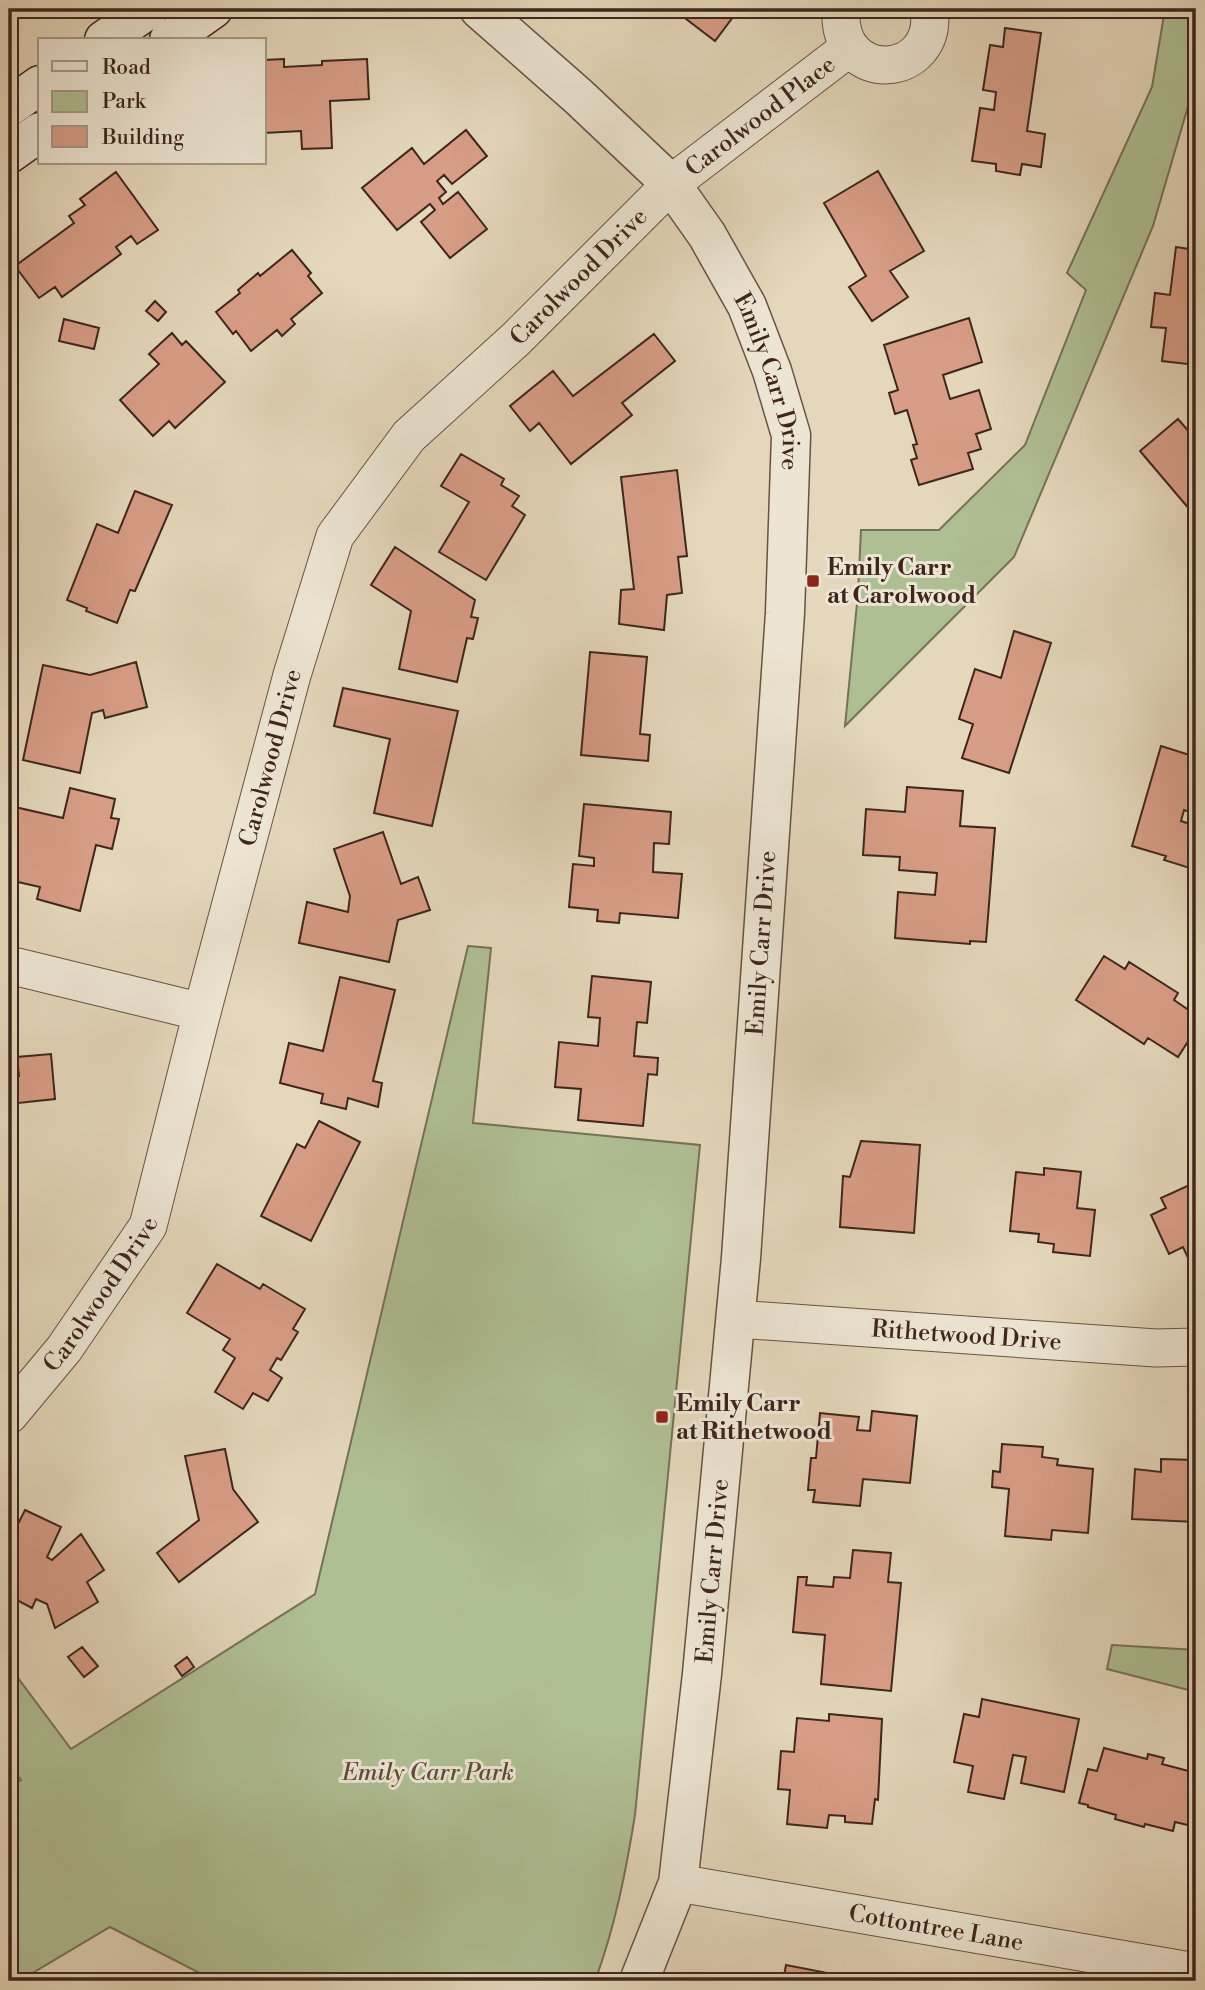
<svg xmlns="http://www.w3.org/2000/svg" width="1205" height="1990" font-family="'Libre Bodoni',serif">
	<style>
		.green { fill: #afbf94; stroke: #767258; stroke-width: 2 }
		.building { fill: #d89d86; stroke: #3e261d; stroke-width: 2 }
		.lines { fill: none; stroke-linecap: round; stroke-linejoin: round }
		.minor-casing { stroke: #685244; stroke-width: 39 }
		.tertiary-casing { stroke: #685244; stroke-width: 41 }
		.secondary-casing { stroke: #3e261d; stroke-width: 41 }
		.minor { stroke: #ede5d3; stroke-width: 37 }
		.tertiary { stroke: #ede5d3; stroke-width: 38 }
		.secondary { stroke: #ede5d3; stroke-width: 38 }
		.poi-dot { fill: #8f2418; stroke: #ede5d3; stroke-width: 2.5 }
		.labels { text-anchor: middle; stroke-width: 6; stroke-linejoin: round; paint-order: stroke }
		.street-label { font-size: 24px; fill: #3e261d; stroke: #ede5d3 }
		.poi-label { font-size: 24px; font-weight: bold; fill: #3e261d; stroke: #ede5d3; text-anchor: start }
		.park-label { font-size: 24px; font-style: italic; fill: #5a4c3b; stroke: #ede5d3 }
	</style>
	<rect width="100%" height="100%" fill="#e4d7bb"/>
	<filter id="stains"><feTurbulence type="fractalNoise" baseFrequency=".00286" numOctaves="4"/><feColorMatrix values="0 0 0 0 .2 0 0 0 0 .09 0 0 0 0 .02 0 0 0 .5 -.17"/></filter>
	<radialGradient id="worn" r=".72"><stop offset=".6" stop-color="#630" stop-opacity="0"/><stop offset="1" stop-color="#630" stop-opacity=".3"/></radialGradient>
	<!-- green -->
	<path class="green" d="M1165 9H1196V79L1153 226 1014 557 845 726 858 593 861 530H939L1025 445 1086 290 1067 273 1152 87Z
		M468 946 491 948 473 1123 700 1145 635 1815C626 1871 615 1927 595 1981H215L110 1927 19 1981H9V1788L21 1780 9 1763V1666L71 1749 315 1594Z
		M1112 1645 1196 1650V1692L1107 1669Z"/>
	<!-- building -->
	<path class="building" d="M673 9H739L715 41Z
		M1005 28 1041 33 1027 131 1045 134 1041 167 1022 164 1020 175 996 171V164L972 161 980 108 994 110 996 92 983 90 990 45 1003 47Z
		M284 59V67L322 65V61L367 59 369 99 330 101 332 148 302 149 301 131 264 133V60Z
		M466 130 487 156 452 184 444 175 437 181 446 192 439 198 443 204 458 192 487 229 450 258 421 222 435 210 430 204 397 230 362 188 412 148 424 164Z
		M878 171 924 251 890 271 908 297 872 321 849 287 866 276 824 203Z
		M116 172 158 230 137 244 131 236 116 247 121 254 62 297 55 287 39 298 15 266 74 223 69 216 85 205 80 199Z
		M1176 247 1196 250V365L1162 361 1166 328 1151 327 1155 293 1170 295Z
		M292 250 311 273 308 276 322 293 291 319 295 324 282 336 277 330 251 351 236 331 233 334 216 312 240 293 238 290 258 273 260 276Z
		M155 301 166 312 158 321 146 311Z
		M969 318 982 362 943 375 950 399 979 390 991 429 976 434 981 449 968 453 973 469 919 485 911 460 917 458 913 445 917 444 907 410 895 414 889 393 898 390 884 345Z
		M64 319 99 328 94 349 59 341Z
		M172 333 182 345 186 341 225 382 175 428 169 421 153 436 120 400 159 364 149 354Z
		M654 334 675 361 622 403 632 415 571 464 539 423 530 431 510 406 553 371 573 396Z
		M1178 419 1191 434 1196 429V505L1190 510 1140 451Z
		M461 454 504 479 501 485 519 496 512 506 525 515 486 580 439 552 469 502 441 486Z
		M677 470 687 556 678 557 682 593 667 595 664 630 619 624 621 590 634 589 621 477Z
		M135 491 172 505 135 591 130 590 117 623 86 611 87 608 67 600 97 524 118 533Z
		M395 547 475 600 471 617 478 618 473 639 467 638 457 682 399 669 411 611 371 585Z
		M1014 631 1051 643 1009 773 962 758 973 724 959 719 975 669 1001 678Z
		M590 652 647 657 640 734 650 735 648 761 581 755Z
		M136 662 147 707 105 718 103 710 92 713 80 773 23 760 43 665 90 675Z
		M343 688 458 711 432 826 374 813 390 739 334 726Z
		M1161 746 1196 757V814L1184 810 1181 821 1196 826V870L1164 860 1166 856 1132 846Z
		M907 787 963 791 960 826 995 828 986 942 970 941V944L895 938 898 892 935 895 937 873 899 870 900 857 863 855 866 809 905 812Z
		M70 788 115 799 111 818 119 819 112 849 96 845 80 911 37 899 40 887 9 880V833L15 807 63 818Z
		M584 804 671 812 669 844 654 843 653 872 682 874 678 918 620 913 619 923 597 921 598 910 569 907 573 864 594 866V858L579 856Z
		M383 832 401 884 418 877 430 910 398 920 389 962 299 943 307 902 348 912 350 896 334 849Z
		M1104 956 1125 969 1129 962 1178 993 1174 1000 1196 1015V1029L1178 1057 1148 1038 1144 1044 1076 1000Z
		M592 976 651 982 647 1023 637 1022 634 1056 658 1058 657 1075 648 1074 643 1126 578 1120 581 1089 555 1087 559 1042 598 1046 600 1018 588 1017Z
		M340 977 395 990 373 1081 382 1083 378 1107 348 1098 346 1109 321 1103 323 1094 280 1083 289 1043 323 1051Z
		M51 1054 55 1099 9 1104V1077L19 1076 17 1057Z
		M319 1121 360 1142 311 1241 261 1216 297 1144 305 1148Z
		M861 1141 920 1145 914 1233 840 1227 843 1176 850 1177Z
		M1044 1168 1081 1172 1077 1208 1095 1210 1090 1256 1053 1252 1054 1244 1038 1242 1039 1234 1010 1231 1016 1172 1044 1175Z
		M1196 1182V1256L1189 1260 1183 1247 1169 1254 1151 1215 1166 1208 1161 1198Z
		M217 1264 260 1289 263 1284 305 1309 293 1329 298 1332 281 1360 277 1358 270 1370 282 1378 268 1401 253 1393 243 1409 215 1392 235 1358 223 1350 230 1339 187 1313Z
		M872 1411 917 1416 910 1483 863 1479 860 1506 813 1502 815 1490H808L811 1458H816L820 1413 859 1417 857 1430 870 1431Z
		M1002 1444 1043 1447 1042 1457 1058 1459 1057 1465 1093 1469 1088 1533 1052 1530 1051 1540 1005 1536 1009 1489 992 1487 993 1471 1000 1472Z
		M225 1449 233 1489 258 1522 179 1582 157 1553 199 1520 185 1456Z
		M1161 1459 1196 1460V1522L1132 1519 1135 1469 1161 1472Z
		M25 1510 61 1527 47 1557 52 1560 81 1534 104 1570 87 1582 98 1602 55 1628 47 1604 36 1599 32 1608 9 1596V1580L11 1575 9 1573V1537L11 1538Z
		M853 1550 891 1553 888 1582 901 1583 891 1691 821 1684 825 1635 793 1632 798 1577H807L806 1585 833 1587 834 1577 850 1578Z
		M82 1647 98 1666 84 1677 68 1657Z
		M187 1657 194 1667 182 1676 175 1666Z
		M982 1699 1079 1719 1064 1792 1021 1783 1026 1757 1013 1755 1004 1799 968 1792 973 1766 954 1762 964 1714 979 1717Z
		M829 1714 882 1719 878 1800 875 1799 872 1824 845 1822V1816L829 1815 827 1828 787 1824 790 1790 778 1789 781 1751 794 1752 797 1718 829 1721Z
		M1104 1748 1147 1759 1148 1754 1164 1758 1162 1764 1196 1773V1827L1175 1822 1173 1831 1145 1824 1144 1827 1115 1819 1116 1815 1088 1807V1805L1079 1803 1088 1769 1097 1771Z
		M786 1965 853 1978V1981H783Z"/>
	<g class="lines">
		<!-- minor casing -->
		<g class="minor-casing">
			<g id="minor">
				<path d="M841 9C836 88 940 79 929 9"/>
				<path d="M9 965 202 1012"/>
				<path id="s1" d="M736 1319 1156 1348 1196 1347"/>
				<path id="s2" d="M9 1415 64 1349 148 1226 202 1012 292 675 335 536 409 436 516 339 671 184 849 48"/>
				<path id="s3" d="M678 1883 1196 1972"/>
			</g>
		</g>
		<!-- tertiary casing -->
		<g class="tertiary-casing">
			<g id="tertiary">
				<path id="s4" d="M479 9 579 97 671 184 707 235 747 306 772 371 791 435 785 613 741 1258 702 1674 678 1883 639 1981"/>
			</g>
		</g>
		<!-- secondary casing -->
		<g class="secondary-casing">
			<path id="secondary" d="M104 40 149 9
				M169 40 213 9
				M9 107 40 85
				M9 154 40 132"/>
		</g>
		<!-- minor -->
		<use href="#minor" class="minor"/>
		<!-- tertiary -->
		<use href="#tertiary" class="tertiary"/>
		<!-- secondary -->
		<use href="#secondary" class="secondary"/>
	</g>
	<!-- markers -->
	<g class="poi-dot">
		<rect x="806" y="574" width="14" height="14" rx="3.5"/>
		<rect x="655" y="1410" width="14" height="14" rx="3.5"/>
	</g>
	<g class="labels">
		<!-- street labels -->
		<g class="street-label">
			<text dy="8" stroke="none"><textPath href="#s2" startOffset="1550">Carolwood Place</textPath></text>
			<text dy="8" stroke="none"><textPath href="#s2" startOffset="1307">Carolwood Drive</textPath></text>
			<text dy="8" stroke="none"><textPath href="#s4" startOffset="483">Emily Carr Drive</textPath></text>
			<text dy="8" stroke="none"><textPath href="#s2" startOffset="719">Carolwood Drive</textPath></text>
			<text transform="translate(761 943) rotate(-86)" y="8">Emily Carr Drive</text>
			<text dy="8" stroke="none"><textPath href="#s2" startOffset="152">Carolwood Drive</textPath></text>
			<text dy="8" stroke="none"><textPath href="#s1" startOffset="231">Rithetwood Drive</textPath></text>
			<text transform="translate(712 1571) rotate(-85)" y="8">Emily Carr Drive</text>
			<text dy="8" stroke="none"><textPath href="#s3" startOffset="262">Cottontree Lane</textPath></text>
		</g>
		<!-- poi labels -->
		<g class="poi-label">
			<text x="827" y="575">Emily Carr<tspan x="827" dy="28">at Carolwood</tspan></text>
			<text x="676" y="1411">Emily Carr<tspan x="676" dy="28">at Rithetwood</tspan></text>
		</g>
		<!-- park labels -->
		<g class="park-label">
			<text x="428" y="1780">Emily Carr Park</text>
		</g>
	</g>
	<!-- margin -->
	<rect width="1205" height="1990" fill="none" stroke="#e4d7bb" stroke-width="35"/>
	<rect x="10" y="10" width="1184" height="1969" fill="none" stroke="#3e261d" stroke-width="3.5"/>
	<rect x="18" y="18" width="1170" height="1955" fill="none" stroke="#3e261d" stroke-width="2"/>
	<!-- legend -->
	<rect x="38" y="38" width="228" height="126" fill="#ede5d3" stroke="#a7998a" stroke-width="2"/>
	<rect x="52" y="61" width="35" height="10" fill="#ede5d3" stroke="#a7998a" stroke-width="2"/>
	<text x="102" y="74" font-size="21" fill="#3e261d">Road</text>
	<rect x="52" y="91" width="35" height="21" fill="#afbf94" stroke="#a7998a" stroke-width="2"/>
	<text x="102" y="108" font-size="21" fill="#3e261d">Park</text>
	<rect x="52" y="126" width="35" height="21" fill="#d89d86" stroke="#a7998a" stroke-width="2"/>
	<text x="102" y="144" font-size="21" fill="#3e261d">Building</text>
	<rect width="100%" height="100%" filter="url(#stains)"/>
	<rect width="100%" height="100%" fill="url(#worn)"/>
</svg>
